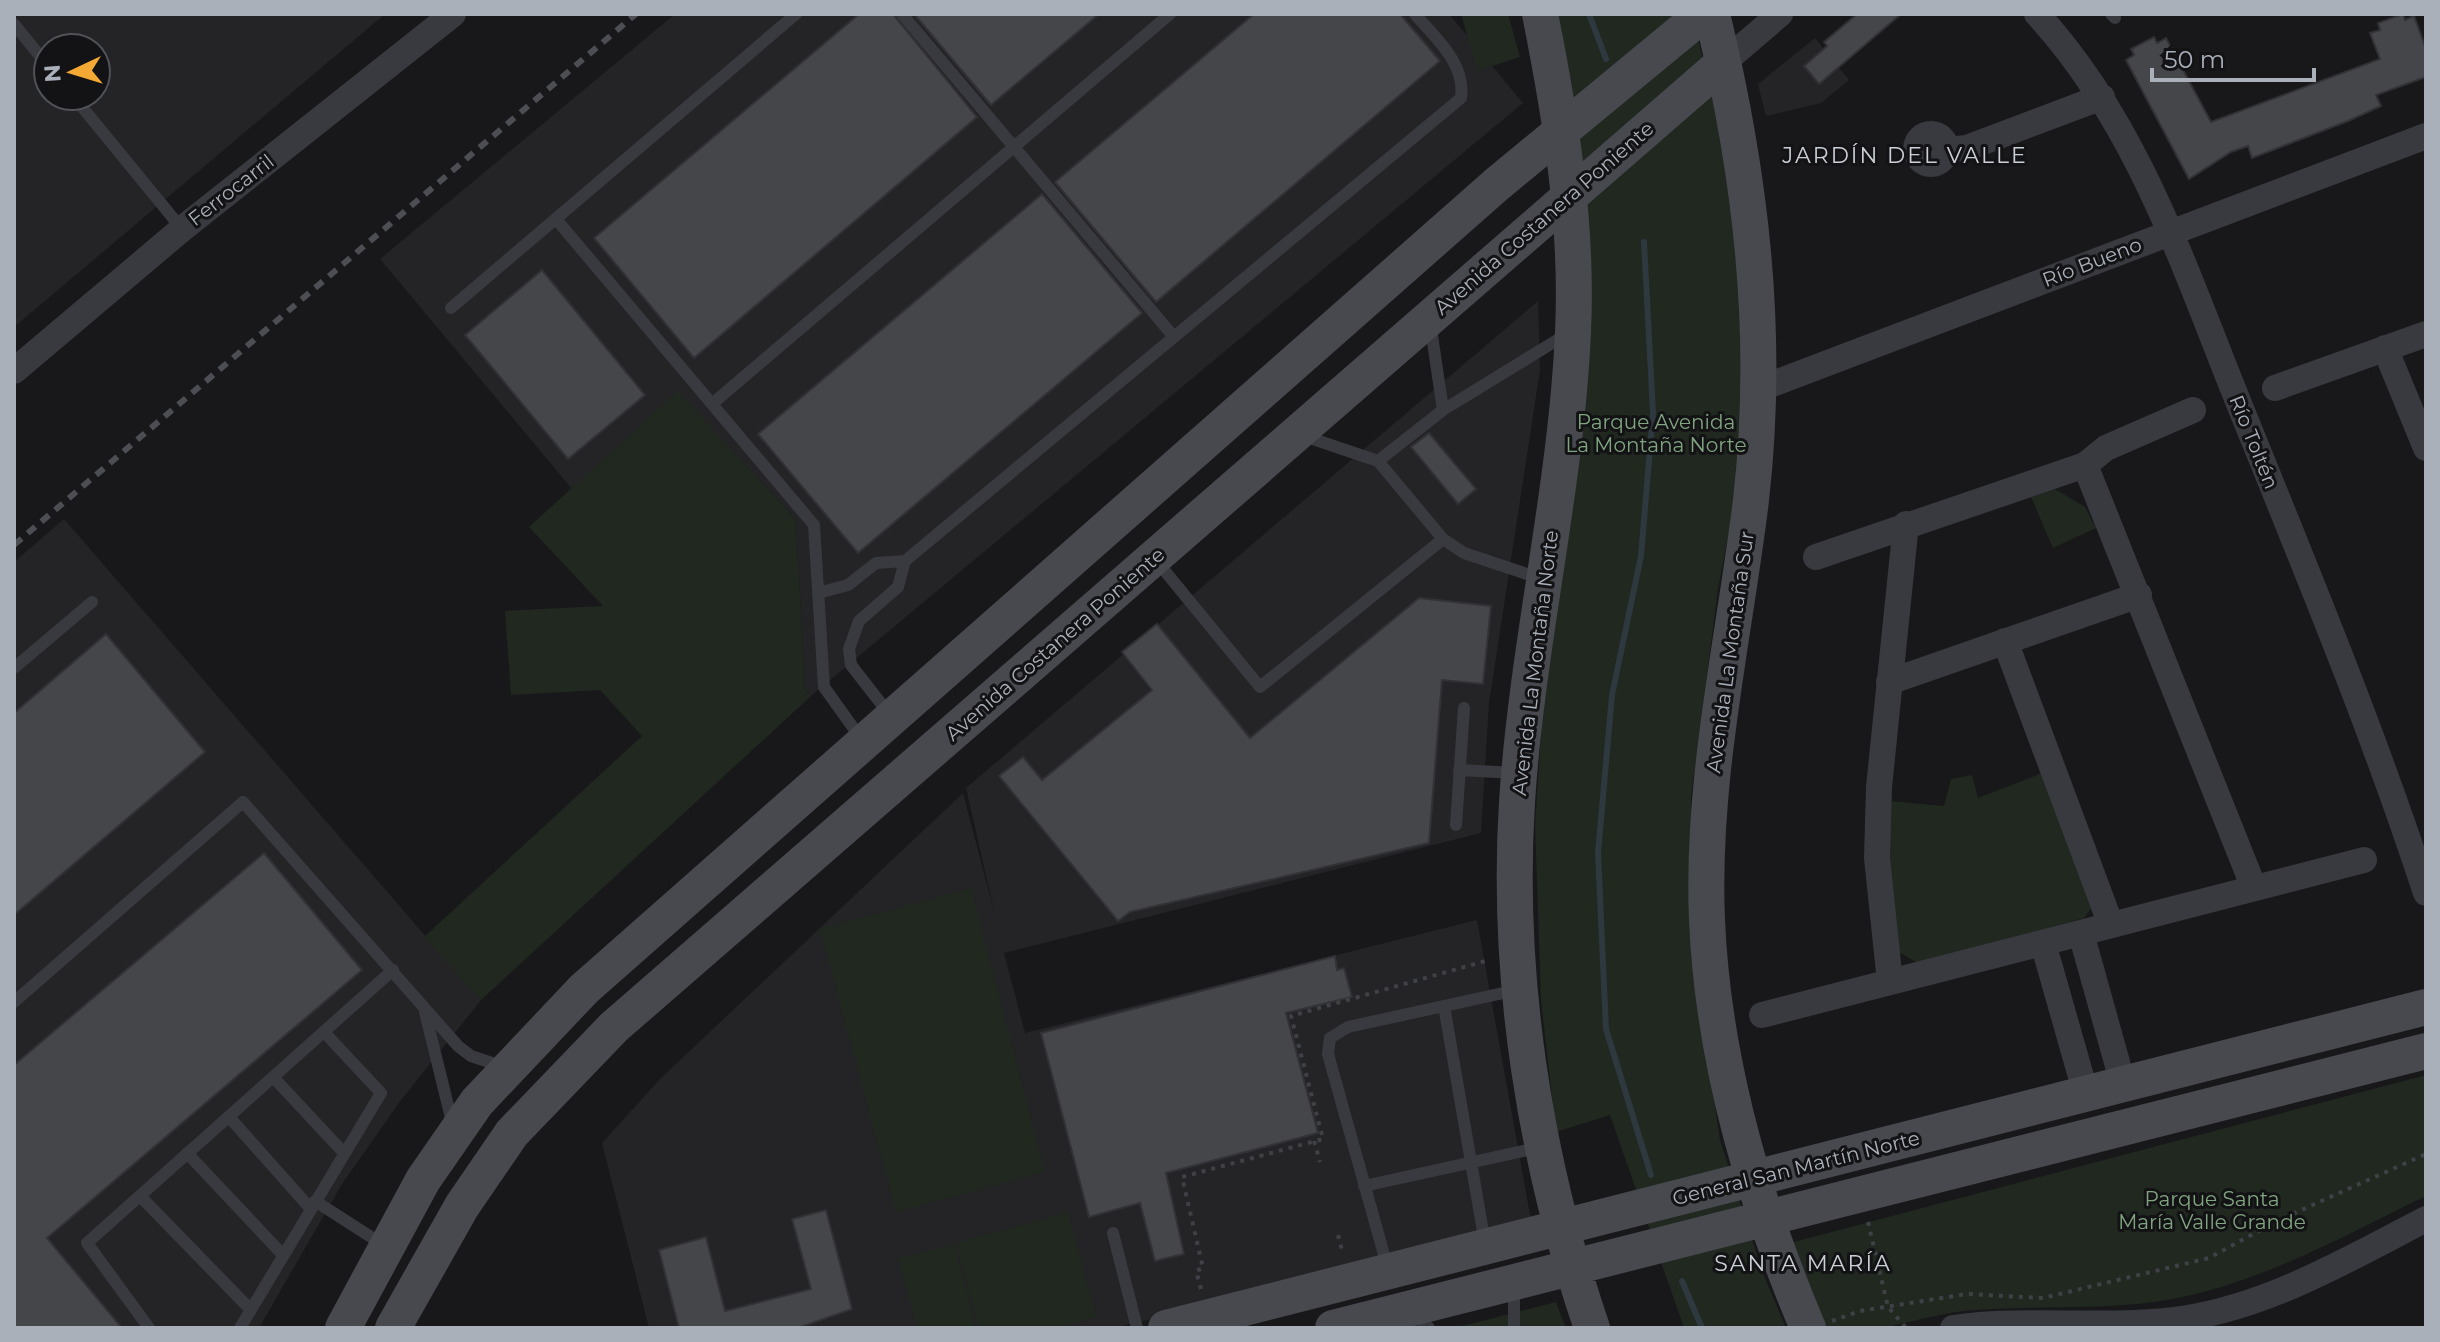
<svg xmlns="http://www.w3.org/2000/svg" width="2440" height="1342" font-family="Montserrat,sans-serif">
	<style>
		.built { fill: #242427; fill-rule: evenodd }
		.green { fill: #202820 }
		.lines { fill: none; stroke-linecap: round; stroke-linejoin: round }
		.stream { stroke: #2e383f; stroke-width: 6 }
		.building { fill: #44464a; stroke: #323236; stroke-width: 2 }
		.path { stroke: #3f4146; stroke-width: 4; stroke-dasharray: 4 6; stroke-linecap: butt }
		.lane { stroke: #393a3f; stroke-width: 12 }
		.street { stroke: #393a3f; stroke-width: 26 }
		.secondary { stroke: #47494f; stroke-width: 36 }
		.rail { stroke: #4c4e54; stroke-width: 6; stroke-dasharray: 10 8; stroke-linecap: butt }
		.labels { text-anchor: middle; stroke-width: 6; stroke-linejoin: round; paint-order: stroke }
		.street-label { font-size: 20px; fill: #aab0ba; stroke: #131315 }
		.park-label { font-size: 20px; fill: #81a581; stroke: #131315 }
		.neighbourhood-label { font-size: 22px; letter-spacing: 2px; fill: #cbcfd6; stroke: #131315 }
	</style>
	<rect width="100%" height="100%" fill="#18181a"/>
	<!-- built -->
	<path class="built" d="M14 14H385L14 327ZM48 48H96V96H48Z
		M675 14H1449L1523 103 811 696 805 689 796 520 678 392 572 489 380 259Z
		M1815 38 1849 80 1821 103 1766 116 1758 84Z
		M1538 301 1540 370 1489 703 1481 833 1004 953 1025 1033 1477 920 1532 1226 1114 1328H649L602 1143 660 1079 963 793 995 915 966 788Z
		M64 519 481 1000 401 1100 342 1184 259 1328H14V562Z"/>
	<!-- green -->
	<path class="green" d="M1461 14H1508L1520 57 1477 71Z
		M1545 14H1692L1714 105 1745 276 1746 443 1718 589 1691 797 1699 998 1720 1140 1762 1271 1786 1328H1684L1610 1115 1556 1132 1541 1001 1535 825 1574 232Z
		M678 391 796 520 805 689 811 696 481 1000 424 937 642 736 600 690 511 695 505 611 603 606 529 527Z
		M2053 488 2085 507 2096 528 2053 548 2031 497Z
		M2045 772 2094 905 2084 918 1926 961 1916 962 1890 947V801L1944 806 1951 779 1972 775 1978 798Z
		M971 888 1045 1172 896 1212 820 929Z
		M2426 1075V1196C2333 1241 2242 1294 2137 1304 2083 1309 2028 1306 1973 1310 1942 1313 1914 1321 1884 1328 1866 1332 1842 1328 1823 1328L1786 1244Z
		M1068 1212 1096 1317 1055 1328H979L956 1243Z
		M954 1244 976 1328H917L898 1258Z
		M1556 1302 1566 1328H1454Z"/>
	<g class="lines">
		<!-- stream -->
		<path class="stream" d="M1589 14 1606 59
			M1644 242 1653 413 1641 556 1612 695 1598 853 1606 1029 1651 1175
			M1682 1281 1702 1328"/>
	</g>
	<!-- building -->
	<path class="building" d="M859 14H893L977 117 694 358 594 238Z
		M914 14H1099L991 105Z
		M1254 14H1400L1440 61 1156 302 1055 182Z
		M1857 14H1901L1819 84 1804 66 1827 46 1824 42Z
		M2403 14 2405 20 2414 16 2426 49V77L2376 95 2381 106 2348 121 2252 158 2248 146 2231 152 2189 179 2126 60 2134 55 2131 49 2154 37 2157 43 2166 38 2211 122 2380 59 2370 33 2380 30 2378 23Z
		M1042 194 1142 313 858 553 758 434Z
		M542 270 645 395 568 459 465 335Z
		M1429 433 1476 489 1458 504 1411 447Z
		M1419 598 1491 606 1483 684 1442 680 1429 843 1130 912 1118 921 999 776 1023 757 1042 780 1152 690 1122 652 1157 624 1250 738Z
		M106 634 205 752 14 915V713Z
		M264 853 362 970 47 1238 122 1328H14V1065Z
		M1335 956 1337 970 1344 968 1352 997 1286 1013 1318 1133 1166 1173 1184 1254 1155 1261 1140 1203 1089 1217 1041 1033Z
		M826 1210 852 1309 798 1328H679L659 1250 706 1237 725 1311 811 1289 792 1219Z"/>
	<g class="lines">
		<!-- path -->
		<path class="path" d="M1314 1141 1320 1162
			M1868 1222 1888 1307 1906 1328
			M1338 1235 1343 1254
			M1201 1289 1196 1271 1203 1268 1182 1177 1323 1139 1291 1016 1489 960
			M1832 1321 1860 1311 1967 1294 2043 1298 2209 1258 2279 1220 2426 1154
			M802 1327V1328"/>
		<!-- lane -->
		<path class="lane" d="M902 14 1174 337
			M2111 14 2115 18
			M14 24 48 66
			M73 96 182 229
			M556 219 814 525 824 687 862 740
			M451 308 796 14
			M1430 322 1443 410
			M712 404 1170 14
			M1304 436 1378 461 1443 539 1464 553 1539 578
			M1378 461 1443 410 1567 334
			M1155 559 1260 687 1443 539
			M818 593 848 585 876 563 905 561
			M14 668 92 602
			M890 715 851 665 849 649 859 621 898 587 905 561 1461 98C1466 63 1435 38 1415 14
			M1459 770 1516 773
			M1456 825 1464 708
			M14 1002 243 802 458 1046 471 1056 504 1067
			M1444 1006 1485 1243
			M425 1012 453 1126
			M273 1077 344 1153
			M229 1117 310 1208
			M187 1153 282 1254
			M1364 1186 1541 1147
			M140 1196 250 1309
			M315 1201 385 1246
			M1113 1233 1137 1328
			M1388 1269 1328 1054 1330 1038 1348 1027 1517 990
			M1514 1287V1328
			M1414 1314 1429 1328
			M149 1328 87 1243 393 970
			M240 1328 381 1093 324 1032"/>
		<!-- street -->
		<path class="street" d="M2037 14C2141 127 2187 277 2244 416 2308 574 2373 731 2426 893
			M1723 63 1780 14
			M1916 149a15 15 0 1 1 30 0a15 15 0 1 1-30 0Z
			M1945 150 1967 148 2102 97
			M2385 348 2426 448
			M14 371 182 229 453 14
			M2275 388 2426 334
			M1759 389 2426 136
			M2085 465 2254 888
			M1816 557 2085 465 2106 448 2193 410
			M2005 641 2111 925
			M1889 682 2139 595
			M2081 933 2123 1084
			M2043 943 2086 1094
			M1890 982 1877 858 1879 787 1906 524
			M1762 1015 2364 860
			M1953 1328C2023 1318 2095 1328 2166 1321 2261 1311 2343 1262 2426 1219"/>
		<!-- secondary -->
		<path class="secondary" d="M1540 14C1561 118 1578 226 1573 332 1566 490 1527 645 1517 802 1506 979 1535 1161 1592 1328
			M1712 14C1751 175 1770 334 1751 500 1734 640 1701 778 1707 920 1713 1061 1753 1198 1808 1328
			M343 1328 423 1180 477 1102 584 989 1496 185 1703 14
			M393 1328 462 1206 512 1133 614 1027 1723 63
			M1166 1328 2426 1007
			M1333 1328 2426 1051"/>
		<!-- rail -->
		<path class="rail" d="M14 545 636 14"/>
	</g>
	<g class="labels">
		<!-- street labels -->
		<g class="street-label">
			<text transform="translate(231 190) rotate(-38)" y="7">Ferrocarril</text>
			<text transform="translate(1544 218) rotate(-41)" y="7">Avenida Costanera Poniente</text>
			<text transform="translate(2092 262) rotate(-21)" y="7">Río Bueno</text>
			<text transform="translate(2254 442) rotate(68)" y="7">Río Toltén</text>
			<text transform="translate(1055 644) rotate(-41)" y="7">Avenida Costanera Poniente</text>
			<text transform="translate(1730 652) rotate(-82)" y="7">Avenida La Montaña Sur</text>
			<text transform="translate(1535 663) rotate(-83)" y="7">Avenida La Montaña Norte</text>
			<text transform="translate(1796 1168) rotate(-14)" y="7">General San Martín Norte</text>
		</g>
		<!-- park labels -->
		<g class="park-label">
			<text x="1656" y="429">Parque Avenida<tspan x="1656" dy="23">La Montaña Norte</tspan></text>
			<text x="2212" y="1206">Parque Santa<tspan x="2212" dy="23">María Valle Grande</tspan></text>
		</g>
		<!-- neighbourhood labels -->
		<g class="neighbourhood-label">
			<text x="1905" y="163">JARDÍN DEL VALLE</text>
			<text x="1803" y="1271">SANTA MARÍA</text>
		</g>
	</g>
	<!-- border -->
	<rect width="2440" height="1342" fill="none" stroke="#aab0ba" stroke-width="32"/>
	<!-- north arrow -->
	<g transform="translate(72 72) rotate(266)"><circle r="38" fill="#131315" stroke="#4f5257" stroke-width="2"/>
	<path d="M0-6L14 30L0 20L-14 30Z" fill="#f5a935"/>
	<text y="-12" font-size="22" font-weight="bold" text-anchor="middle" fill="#aab0ba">N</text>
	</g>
	<!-- scale -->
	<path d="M2152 68v12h162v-12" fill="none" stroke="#aab0ba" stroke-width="4"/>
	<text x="2164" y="68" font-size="24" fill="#aab0ba" stroke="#131315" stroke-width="6" paint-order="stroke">50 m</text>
</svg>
